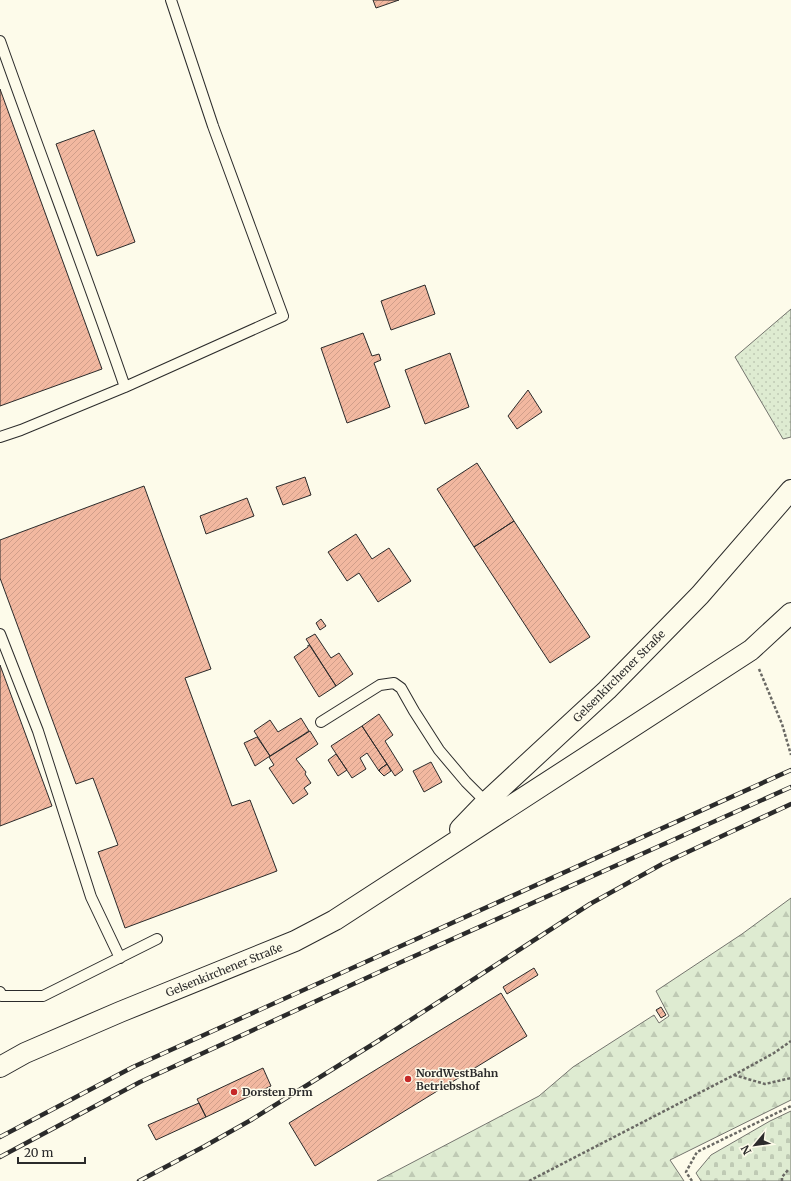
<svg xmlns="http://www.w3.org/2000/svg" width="791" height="1181" font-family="Merriweather,serif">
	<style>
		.grass { fill: url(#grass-dots); stroke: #74746e }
		.forest { fill: url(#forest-firs); stroke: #74746e }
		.cemetery { fill: url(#cemetery-stones); stroke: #74746e }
		.building { fill: url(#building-hatch); stroke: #2b2b2b }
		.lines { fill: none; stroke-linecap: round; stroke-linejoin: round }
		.service-casing { stroke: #2b2b2b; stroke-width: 12 }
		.minor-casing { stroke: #2b2b2b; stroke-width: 22 }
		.path { stroke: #6a6964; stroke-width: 2.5; stroke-dasharray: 3 2; stroke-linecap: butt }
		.service { stroke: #fdfbea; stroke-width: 10 }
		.minor { stroke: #fdfbea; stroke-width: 20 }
		.rail-casing { stroke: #2b2b2b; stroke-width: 4.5 }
		.rail { stroke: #fdfbea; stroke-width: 3; stroke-dasharray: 9; stroke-linecap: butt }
		.poi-dot { fill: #c62828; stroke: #fdfbea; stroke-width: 1.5 }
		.labels { text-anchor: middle; stroke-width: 3; stroke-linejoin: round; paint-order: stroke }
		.street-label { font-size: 11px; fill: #2b2b2b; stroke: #fdfbea }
		.poi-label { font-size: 11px; font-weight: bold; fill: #2b2b2b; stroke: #fdfbea; text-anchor: start }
	</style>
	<defs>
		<pattern id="grass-dots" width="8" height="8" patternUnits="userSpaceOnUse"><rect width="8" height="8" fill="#deebd1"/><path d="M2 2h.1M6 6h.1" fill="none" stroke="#bfcab4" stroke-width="1.8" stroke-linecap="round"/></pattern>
		<pattern id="forest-firs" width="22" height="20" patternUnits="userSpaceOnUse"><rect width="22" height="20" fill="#deebd1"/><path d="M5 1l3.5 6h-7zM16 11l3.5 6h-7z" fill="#bfcab4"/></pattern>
		<pattern id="cemetery-stones" width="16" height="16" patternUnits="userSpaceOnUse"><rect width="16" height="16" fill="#deebd1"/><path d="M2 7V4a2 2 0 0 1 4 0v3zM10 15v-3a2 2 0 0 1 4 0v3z" fill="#bfcab4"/></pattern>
		<pattern id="building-hatch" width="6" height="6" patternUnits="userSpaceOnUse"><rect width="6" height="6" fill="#f2b8a0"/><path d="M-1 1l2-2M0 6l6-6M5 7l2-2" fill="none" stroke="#d09e8a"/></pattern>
	</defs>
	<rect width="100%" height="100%" fill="#fdfbea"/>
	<!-- grass -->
	<path class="grass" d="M791 309V437L783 439 735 357Z"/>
	<!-- forest -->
	<path class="forest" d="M791 898V1100L670 1160 684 1181H377L539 1096 573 1067 654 1015 659 1023 669 1016 656 991 742 934Z"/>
	<!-- cemetery -->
	<path class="cemetery" d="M791 1111V1181H701L696 1173 711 1155 770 1121Z"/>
	<!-- building -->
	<path class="building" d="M373 0H399L376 8Z
		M0 89 102 369 0 406Z
		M94 130 135 242 97 256 56 144Z
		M425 285 435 314 391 330 381 301Z
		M363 333 372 356 379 354 381 360 374 363 390 407 347 423 321 348Z
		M450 353 469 407 425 424 405 370Z
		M528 390 542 412 517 429 508 416Z
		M477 463 514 521 474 547 437 489Z
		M305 477 311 495 283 505 276 487Z
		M144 486 211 669 185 678 232 806 250 800 277 871 125 928 98 852 118 845 93 778 76 784 0 578V540Z
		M247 498 254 516 206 534 200 516Z
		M514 521 590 637 550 663 474 547Z
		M356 534 372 559 389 548 411 581 378 602 359 573 347 581 328 552Z
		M321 619 326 626 320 630 316 623Z
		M315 634 331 658 339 653 353 674 336 686 306 639Z
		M308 645 310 646 336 686 319 697 294 657 308 647Z
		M0 665 52 806 0 826Z
		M379 714 393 735 385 741 403 770 395 776 362 726Z
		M301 718 309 731 270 756 254 731 270 720 278 732Z
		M362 726 387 764 380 769 379 771 367 753 360 758 366 769 352 778 331 746Z
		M310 731 318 744 296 759 306 772 305 774 311 783 304 788 308 794 293 804 269 768 274 765 269 757Z
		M257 737 270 756 255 766 244 743Z
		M336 754 347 770 338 776 328 760Z
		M431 762 442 782 424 792 413 771Z
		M387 764 391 771 384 776 379 771 380 769Z
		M534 968 538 975 507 994 503 987Z
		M501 993 527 1036 315 1166 289 1123Z
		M661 1007 666 1015 661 1018 656 1010Z
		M263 1068 271 1086 206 1117 197 1099Z
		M199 1103 206 1117 156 1140 148 1125Z"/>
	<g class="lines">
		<!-- service casing -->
		<g class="service-casing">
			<path id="service" d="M0 41C41 157 85 271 125 387
				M0 437 21 430 125 387 283 316 213 126 171 0
				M0 634 38 731 91 897 120 958
				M321 722 380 685 394 683 401 688 414 711 439 750 466 782 486 802
				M0 992 2 996H43L157 939"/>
		</g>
		<!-- minor casing -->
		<g class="minor-casing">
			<path id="minor" d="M460 829 486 802 607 690 700 595 791 490
				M0 1067 25 1053 120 1012 295 941 335 920 751 650 791 613"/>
		</g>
		<!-- path -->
		<path class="path" d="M759 669 782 724 791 755
			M734 1075 765 1084 791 1078
			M529 1181 734 1075 774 1053 791 1041
			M692 1181 686 1172 697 1152 791 1106
			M782 1181V1177L788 1170"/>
		<!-- service -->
		<use href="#service" class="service"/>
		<!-- minor -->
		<use href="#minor" class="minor"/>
		<!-- rail casing -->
		<g class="rail-casing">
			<path id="rail" d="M0 1137 133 1067 791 770
				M0 1157 140 1082 399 963 791 787
				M139 1181 205 1146 251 1120 378 1041 590 904 664 863 791 804"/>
		</g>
		<!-- rail -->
		<use href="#rail" class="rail"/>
	</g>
	<!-- markers -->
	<g class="poi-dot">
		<circle cx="408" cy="1079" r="4"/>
		<circle cx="234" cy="1092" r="4"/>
	</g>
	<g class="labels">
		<!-- street labels -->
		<g class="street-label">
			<text transform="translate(619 676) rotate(-45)" y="4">Gelsenkirchener Straße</text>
			<text transform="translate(224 970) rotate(-22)" y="4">Gelsenkirchener Straße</text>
		</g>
		<!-- poi labels -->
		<g class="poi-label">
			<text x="416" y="1077">NordWestBahn<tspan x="416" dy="13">Betriebshof</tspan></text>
			<text x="242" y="1096">Dorsten Drm</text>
		</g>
	</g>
	<!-- north arrow -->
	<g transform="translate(755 1145) rotate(241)" stroke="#fdfbea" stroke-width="3" paint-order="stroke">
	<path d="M0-3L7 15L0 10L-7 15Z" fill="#2b2b2b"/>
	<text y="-6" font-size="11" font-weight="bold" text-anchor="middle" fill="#2b2b2b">N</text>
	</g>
	<!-- scale -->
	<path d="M18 1157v6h67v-6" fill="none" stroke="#2b2b2b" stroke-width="2"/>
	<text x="24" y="1157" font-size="12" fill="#2b2b2b" stroke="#fdfbea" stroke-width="3" paint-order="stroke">20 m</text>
</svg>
